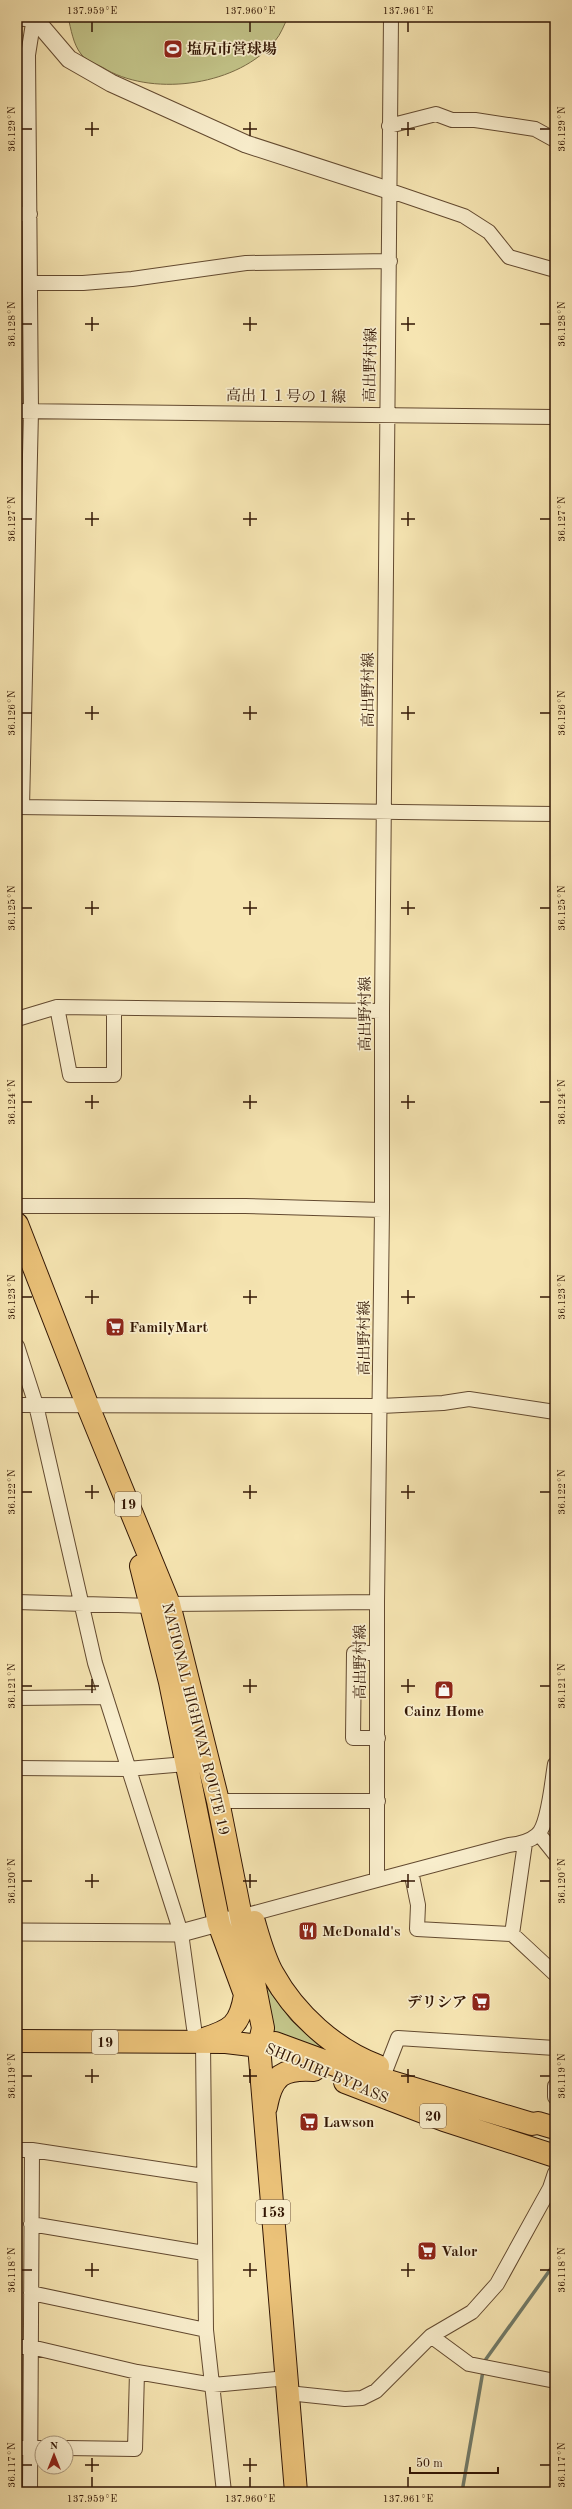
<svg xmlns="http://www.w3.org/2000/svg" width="572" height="2509" font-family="'Old Standard TT','Noto Serif JP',serif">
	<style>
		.green { fill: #c2c388; stroke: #7a6c46 }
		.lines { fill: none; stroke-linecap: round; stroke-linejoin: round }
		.stream { stroke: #727b69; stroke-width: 3.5 }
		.minor-casing { stroke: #634a30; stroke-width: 16 }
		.tertiary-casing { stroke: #634a30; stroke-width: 19 }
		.trunk-casing { stroke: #321604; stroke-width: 24 }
		.minor { stroke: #f9eecd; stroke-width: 14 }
		.tertiary { stroke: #f9eecd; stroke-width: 17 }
		.trunk { stroke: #ebc279; stroke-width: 22 }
		.ticks { fill: none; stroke: #321604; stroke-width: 1.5 }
		.labels { text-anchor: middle; stroke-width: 3.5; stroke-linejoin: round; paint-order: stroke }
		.shield { fill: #f9eecd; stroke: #6e5740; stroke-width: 1 }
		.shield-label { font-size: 14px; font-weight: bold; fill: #321604 }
		.poi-label { font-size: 15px; font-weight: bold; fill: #321604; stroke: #f9eecd; text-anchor: start }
		.street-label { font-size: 15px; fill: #321604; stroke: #f9eecd }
		.neatline { fill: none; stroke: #321604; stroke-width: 1.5 }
		.ticks-label { font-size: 10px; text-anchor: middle; fill: #321604 }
	</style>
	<rect width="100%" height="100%" fill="#f6e5b2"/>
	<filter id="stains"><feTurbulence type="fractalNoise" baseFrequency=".005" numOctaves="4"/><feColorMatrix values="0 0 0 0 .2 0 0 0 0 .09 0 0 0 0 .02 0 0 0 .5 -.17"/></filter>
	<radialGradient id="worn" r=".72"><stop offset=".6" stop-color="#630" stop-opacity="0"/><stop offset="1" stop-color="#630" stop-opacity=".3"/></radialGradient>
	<!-- green -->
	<path class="green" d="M68 17H288C284 25 281 34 275 41 239 85 156 97 107 70 100 65 86 61 81 54 73 44 71 29 68 17Z
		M265 1985 291 2020 317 2044 337 2058 273 2033Z"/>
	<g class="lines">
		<!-- stream -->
		<path class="stream" d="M485 2365 486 2359 555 2263
			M462 2492 483 2371"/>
		<!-- minor casing -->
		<g class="minor-casing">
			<path id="minor" d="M389 126 436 114 452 120H475L535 129 555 140
				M388 190 464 216 489 232 509 257 555 270
				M17 214H30
				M31 283H83L132 279 246 263 390 261
				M17 411 555 417
				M17 807 555 814
				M22 807 31 411 28 55 34 17
				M57 1007 70 1075H114V1008
				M17 1019 57 1007 382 1011
				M17 1206H245L382 1210
				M17 1346 36 1405 95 1663 181 1933 194 2028
				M17 1405 381 1406 443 1403 469 1399 555 1412
				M17 1602 152 1606
				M169 1604 377 1602
				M377 1653H354L353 1738H378
				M17 1698 106 1697
				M17 1768 127 1769 186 1764
				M218 1801H378
				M539 1834 555 1854
				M525 1843 512 1934 555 1974
				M411 1871 418 1905 417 1929 512 1934
				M377 1880 509 1845C519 1844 529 1842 537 1835 549 1825 552 1780 555 1764
				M251 1914 377 1880V1602L382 1210V1011L391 17
				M203 2043 206 2330 224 2492
				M386 2069 398 2038 555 2048
				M555 2086V2097
				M17 2150H32L30 2492
				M32 2150 204 2176
				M31 2224 204 2253
				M31 2293 206 2330
				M431 2336 469 2364 555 2381
				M17 2347H31L137 2372 213 2385 287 2378
				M288 2393 345 2399 362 2398 376 2391 431 2336 472 2312 497 2284 550 2188 555 2173
				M17 2448H42
				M66 2448 135 2449 137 2372"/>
		</g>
		<!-- tertiary casing -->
		<g class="tertiary-casing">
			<path id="tertiary" d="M17 17 34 18 69 59 111 83 246 144 388 190
				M17 1932 181 1933 229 1920"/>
		</g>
		<!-- trunk casing -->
		<g class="trunk-casing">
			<path id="trunk" d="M17 1224 87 1404 169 1604 218 1801 263 2028 259 2046 296 2492
				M141 1566 170 1682 219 1924 246 1997
				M254 1922C259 1939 264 1958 273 1974 295 2014 335 2050 378 2066
				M204 2039C232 2030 240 2025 245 1995
				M17 2041 226 2042 259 2046 275 2043 335 2065 532 2124 538 2123 555 2128
				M345 2082 444 2120 555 2156
				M266 2107C272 2075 283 2068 314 2070"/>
		</g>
		<!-- minor -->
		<use href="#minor" class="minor"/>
		<!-- tertiary -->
		<use href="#tertiary" class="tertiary"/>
		<!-- trunk -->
		<use href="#trunk" class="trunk"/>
	</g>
	<!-- ticks -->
	<path class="ticks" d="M92 22V32M250 22V32M408 22V32M92 122V136M250 122V136M408 122V136M22 129H32M85 129H99M243 129H257M401 129H415M540 129H550M92 317V331M250 317V331M408 317V331M22 324H32M85 324H99M243 324H257M401 324H415M540 324H550M92 512V526M250 512V526M408 512V526M22 519H32M85 519H99M243 519H257M401 519H415M540 519H550M92 706V720M250 706V720M408 706V720M22 713H32M85 713H99M243 713H257M401 713H415M540 713H550M92 901V915M250 901V915M408 901V915M22 908H32M85 908H99M243 908H257M401 908H415M540 908H550M92 1095V1109M250 1095V1109M408 1095V1109M22 1102H32M85 1102H99M243 1102H257M401 1102H415M540 1102H550M92 1290V1304M250 1290V1304M408 1290V1304M22 1297H32M85 1297H99M243 1297H257M401 1297H415M540 1297H550M92 1485V1499M250 1485V1499M408 1485V1499M22 1492H32M85 1492H99M243 1492H257M401 1492H415M540 1492H550M92 1679V1693M250 1679V1693M408 1679V1693M22 1686H32M85 1686H99M243 1686H257M401 1686H415M540 1686H550M92 1874V1888M250 1874V1888M408 1874V1888M22 1881H32M85 1881H99M243 1881H257M401 1881H415M540 1881H550M92 2069V2083M250 2069V2083M408 2069V2083M22 2076H32M85 2076H99M243 2076H257M401 2076H415M540 2076H550M92 2263V2277M250 2263V2277M408 2263V2277M22 2270H32M85 2270H99M243 2270H257M401 2270H415M540 2270H550M92 2458V2472M250 2458V2472M22 2465H32M85 2465H99M243 2465H257M540 2465H550M92 2477V2487M250 2477V2487M408 2477V2487"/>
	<!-- icons -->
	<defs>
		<g id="stadium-square" transform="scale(1)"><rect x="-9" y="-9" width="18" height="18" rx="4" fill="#8f2418" stroke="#f9eecd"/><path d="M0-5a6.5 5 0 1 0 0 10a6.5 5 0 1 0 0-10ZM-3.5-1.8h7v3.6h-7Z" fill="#fff"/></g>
		<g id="supermarket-square" transform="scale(1)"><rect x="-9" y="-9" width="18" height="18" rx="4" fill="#8f2418" stroke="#f9eecd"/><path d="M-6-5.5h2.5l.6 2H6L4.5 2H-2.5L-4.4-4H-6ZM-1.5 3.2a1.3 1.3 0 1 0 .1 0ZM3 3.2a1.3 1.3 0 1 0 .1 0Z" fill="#fff"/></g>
		<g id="shop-square" transform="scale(1)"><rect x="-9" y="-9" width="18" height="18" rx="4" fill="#8f2418" stroke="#f9eecd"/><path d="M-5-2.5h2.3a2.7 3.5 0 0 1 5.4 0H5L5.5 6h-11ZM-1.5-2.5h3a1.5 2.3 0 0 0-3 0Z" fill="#fff"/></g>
		<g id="restaurant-square" transform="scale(1)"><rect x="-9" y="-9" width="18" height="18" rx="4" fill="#8f2418" stroke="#f9eecd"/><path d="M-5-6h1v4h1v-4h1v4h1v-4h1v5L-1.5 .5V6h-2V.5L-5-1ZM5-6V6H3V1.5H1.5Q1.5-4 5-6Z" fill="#fff"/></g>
	</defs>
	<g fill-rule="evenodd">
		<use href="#stadium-square" x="173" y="49"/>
		<use href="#supermarket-square" x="115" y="1327"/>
		<use href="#shop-square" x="444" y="1690"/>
		<use href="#restaurant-square" x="308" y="1931"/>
		<use href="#supermarket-square" x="481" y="2002"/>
		<use href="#supermarket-square" x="309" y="2122"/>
		<use href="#supermarket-square" x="427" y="2251"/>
	</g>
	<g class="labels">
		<!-- shield labels -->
		<g class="shield">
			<rect x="115" y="1492" width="26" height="24" rx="3"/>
			<rect x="92" y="2030" width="26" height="24" rx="3"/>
			<rect x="420" y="2104" width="26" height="24" rx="3"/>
			<rect x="256" y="2200" width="34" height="24" rx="3"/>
		</g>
		<g class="shield-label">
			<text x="128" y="1509">19</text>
			<text x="105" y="2047">19</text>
			<text x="433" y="2121">20</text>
			<text x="273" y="2217">153</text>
		</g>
		<!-- poi labels -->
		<g class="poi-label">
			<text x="187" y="54">塩尻市営球場</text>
			<text x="129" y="1332">FamilyMart</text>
			<text x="444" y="1716" text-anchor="middle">Cainz Home</text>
			<text x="322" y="1936">McDonald's</text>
			<text x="467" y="2007" text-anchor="end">デリシア</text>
			<text x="323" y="2127">Lawson</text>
			<text x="441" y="2256">Valor</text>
		</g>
		<!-- street labels -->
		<g class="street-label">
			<text transform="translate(370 365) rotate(-89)" y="5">高出野村線</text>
			<text transform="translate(286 396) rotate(1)" y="5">高出１１号の１線</text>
			<text transform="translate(368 690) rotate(-90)" y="5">高出野村線</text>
			<text transform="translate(365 1014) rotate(-90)" y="5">高出野村線</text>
			<text transform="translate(364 1338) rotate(-90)" y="5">高出野村線</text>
			<text transform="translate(360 1662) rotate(-90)" y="5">高出野村線</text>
			<text transform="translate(196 1719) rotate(76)" y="5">NATIONAL HIGHWAY ROUTE 19</text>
			<text transform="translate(327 2073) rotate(23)" y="5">SHIOJIRI BYPASS</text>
		</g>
	</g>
	<!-- margin -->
	<rect width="572" height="2509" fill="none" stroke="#f6e5b2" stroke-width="44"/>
	<!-- north arrow -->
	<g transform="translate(54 2455)"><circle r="19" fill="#f9eecd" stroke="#a9987d"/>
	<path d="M0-3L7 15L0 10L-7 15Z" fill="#8f2418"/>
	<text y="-6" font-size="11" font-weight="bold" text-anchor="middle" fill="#321604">N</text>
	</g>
	<!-- scale -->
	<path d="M410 2467v6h88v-6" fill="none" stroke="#321604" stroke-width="2"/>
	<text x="416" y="2467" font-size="12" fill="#321604" stroke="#f9eecd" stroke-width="3" paint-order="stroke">50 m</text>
	<rect x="22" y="22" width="528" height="2465" class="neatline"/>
	<g class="ticks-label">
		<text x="92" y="14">137.959°E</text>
		<text x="250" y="14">137.960°E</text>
		<text x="408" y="14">137.961°E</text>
		<text transform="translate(11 129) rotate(-90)" y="4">36.129°N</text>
		<text transform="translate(561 129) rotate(-90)" y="4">36.129°N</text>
		<text transform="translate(11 324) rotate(-90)" y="4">36.128°N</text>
		<text transform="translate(561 324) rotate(-90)" y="4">36.128°N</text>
		<text transform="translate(11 519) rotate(-90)" y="4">36.127°N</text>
		<text transform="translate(561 519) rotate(-90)" y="4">36.127°N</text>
		<text transform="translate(11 713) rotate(-90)" y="4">36.126°N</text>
		<text transform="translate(561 713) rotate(-90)" y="4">36.126°N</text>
		<text transform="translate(11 908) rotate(-90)" y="4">36.125°N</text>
		<text transform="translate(561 908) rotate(-90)" y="4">36.125°N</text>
		<text transform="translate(11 1102) rotate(-90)" y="4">36.124°N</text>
		<text transform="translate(561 1102) rotate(-90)" y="4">36.124°N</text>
		<text transform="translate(11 1297) rotate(-90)" y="4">36.123°N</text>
		<text transform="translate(561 1297) rotate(-90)" y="4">36.123°N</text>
		<text transform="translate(11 1492) rotate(-90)" y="4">36.122°N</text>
		<text transform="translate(561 1492) rotate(-90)" y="4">36.122°N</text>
		<text transform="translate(11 1686) rotate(-90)" y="4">36.121°N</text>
		<text transform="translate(561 1686) rotate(-90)" y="4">36.121°N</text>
		<text transform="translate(11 1881) rotate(-90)" y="4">36.120°N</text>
		<text transform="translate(561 1881) rotate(-90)" y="4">36.120°N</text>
		<text transform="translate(11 2076) rotate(-90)" y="4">36.119°N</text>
		<text transform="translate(561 2076) rotate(-90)" y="4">36.119°N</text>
		<text transform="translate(11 2270) rotate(-90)" y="4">36.118°N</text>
		<text transform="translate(561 2270) rotate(-90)" y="4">36.118°N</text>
		<text transform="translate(11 2465) rotate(-90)" y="4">36.117°N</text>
		<text transform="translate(561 2465) rotate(-90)" y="4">36.117°N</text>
		<text x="92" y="2502">137.959°E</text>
		<text x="250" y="2502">137.960°E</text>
		<text x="408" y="2502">137.961°E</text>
	</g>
	<rect width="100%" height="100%" filter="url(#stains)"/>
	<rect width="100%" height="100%" fill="url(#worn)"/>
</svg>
